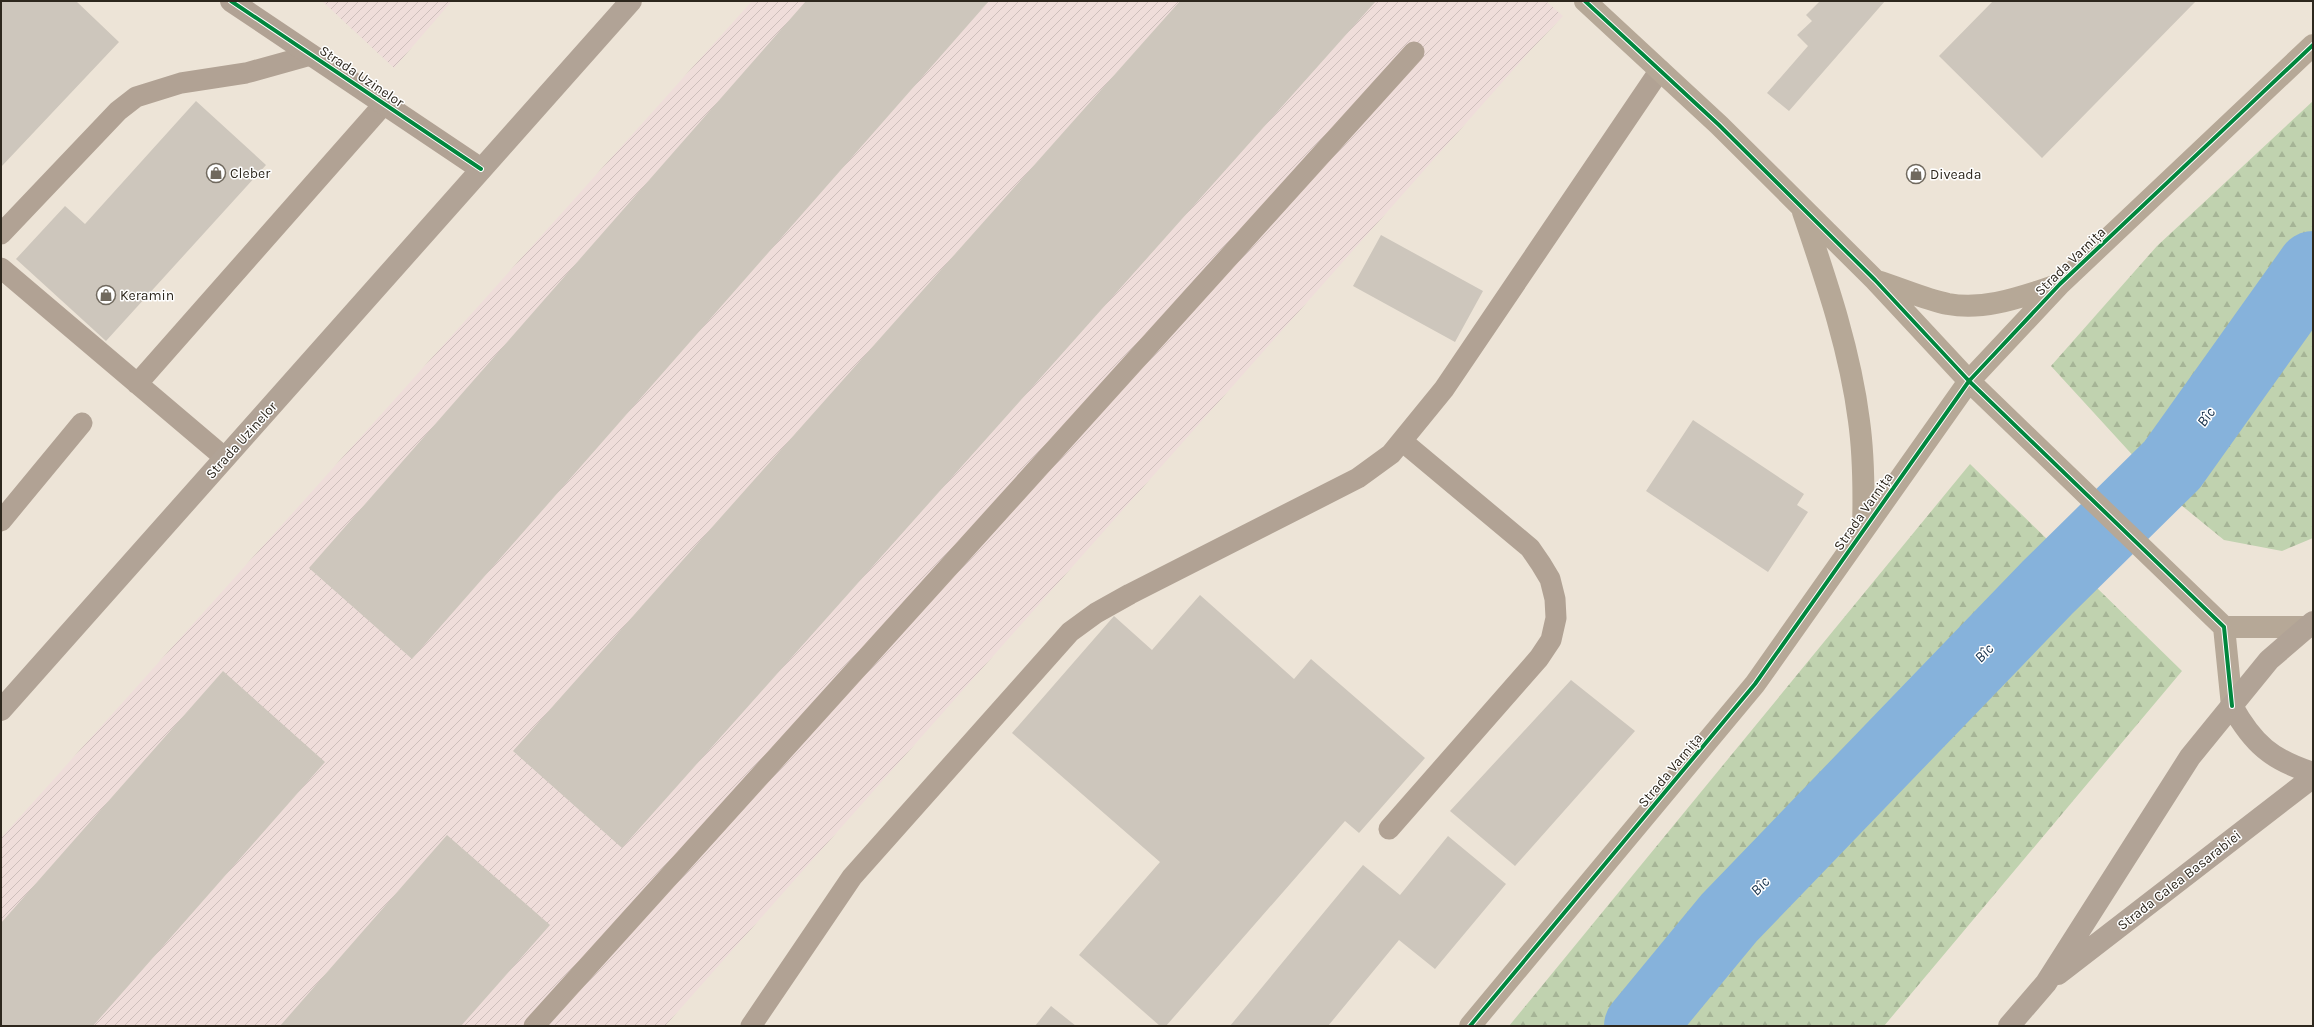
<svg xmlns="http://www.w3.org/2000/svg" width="2314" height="1027" font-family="Karla,sans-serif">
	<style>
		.industrial { fill: url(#industrial-furrows) }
		.forest { fill: url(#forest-firs) }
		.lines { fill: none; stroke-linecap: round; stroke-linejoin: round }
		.river { stroke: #86b2db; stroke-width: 72 }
		.building { fill: #cdc6bc }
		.lane { stroke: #b1a294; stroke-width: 21 }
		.street { stroke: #b1a294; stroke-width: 22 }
		.secondary { stroke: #b6a897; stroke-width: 22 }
		.primary { stroke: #b1a396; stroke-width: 22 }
		.cycleway-casing { stroke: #fff; stroke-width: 6 }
		.cycleway { stroke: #00873e; stroke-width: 4 }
		.labels { text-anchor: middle; stroke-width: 3; stroke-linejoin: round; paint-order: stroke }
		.street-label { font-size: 14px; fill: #2d271d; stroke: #fff }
		.poi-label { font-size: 14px; fill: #2d271d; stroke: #fff; text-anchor: start }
		.water-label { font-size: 15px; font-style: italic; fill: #122d48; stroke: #fff }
	</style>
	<defs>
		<pattern id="industrial-furrows" width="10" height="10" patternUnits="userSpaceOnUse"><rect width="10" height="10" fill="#efddda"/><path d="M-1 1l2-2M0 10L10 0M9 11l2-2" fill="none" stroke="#cdbebb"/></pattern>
		<pattern id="forest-firs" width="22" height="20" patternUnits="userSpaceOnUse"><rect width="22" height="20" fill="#c0d2af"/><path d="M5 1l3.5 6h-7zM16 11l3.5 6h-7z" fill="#a5b496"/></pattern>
	</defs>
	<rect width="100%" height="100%" fill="#ede4d7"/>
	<!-- industrial -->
	<path class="industrial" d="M322 1H452L394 68Z
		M752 1H1546L1563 16 1529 52 665 1026H1V838Z"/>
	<!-- forest -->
	<path class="forest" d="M2313 101V538L2282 551 2224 540 2170 496 2051 366 2157 246Z
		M1970 464 2182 671 1884 1026H1509Z"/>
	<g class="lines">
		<!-- river -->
		<path class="river" d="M1640 1026 1729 918 2048 587 2172 465 2313 267"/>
	</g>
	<!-- building -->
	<path class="building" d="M1 1H76L119 42 1 167Z
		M806 1H989L412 659 309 568Z
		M1180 1H1376L622 848 513 751Z
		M1820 1H1885L1789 111 1767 93 1808 46 1797 35 1812 21 1806 15Z
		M1993 1H2196L2042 158 1939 56Z
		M196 101 266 165 106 341 16 259 65 206 85 224Z
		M1381 235 1483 291 1455 342 1353 286Z
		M1693 420 1804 494 1797 505 1808 512 1768 572 1646 491Z
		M1200 595 1294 679 1311 659 1425 758 1359 833 1345 821 1166 1026H1160L1079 955 1160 862 1012 733 1114 616 1152 650Z
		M223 671 325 762 93 1026H1V923Z
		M1571 680 1635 731 1515 866 1450 811Z
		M447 835 550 925 461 1026H280Z
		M1448 836 1506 884 1435 969 1399 940 1328 1026H1230L1363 865 1400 895Z
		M1051 1006 1076 1026H1035Z"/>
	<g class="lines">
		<!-- lane -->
		<path class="lane" d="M1 234 118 111 136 97 181 83 246 73 311 55
			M1 268 225 458
			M137 384 384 104
			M1 521 82 423
			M1389 829 1539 658 1551 640 1556 618 1555 599 1550 579 1541 564 1530 548 1402 441
			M534 1026 1414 52
			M751 1026 852 877 1070 632 1096 613 1130 594 1358 478 1391 454 1444 389 1660 70"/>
		<!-- street -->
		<path class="street" d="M231 1 481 169"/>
		<!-- secondary -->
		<path class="secondary" d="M1585 1 1719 125 1875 280 1969 381 2224 627 2232 706
			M1803 212C1826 280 1850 349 1859 421 1864 457 1864 494 1863 530
			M1877 281C1900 288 1924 299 1948 304 1986 311 2023 296 2058 285
			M2224 627H2308
			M1470 1026 1755 684 1969 381 2060 284 2313 45"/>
		<!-- primary -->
		<path class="primary" d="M2232 706C2253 744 2272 760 2313 773
			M1 710 631 1
			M2058 974 2313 777
			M2009 1026 2046 983 2190 757 2269 660 2313 622"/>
		<!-- cycleway casing -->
		<g class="cycleway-casing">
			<path id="cycleway" d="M231 1 481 169
				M1585 1 1719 125 1875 280 1969 381 2224 627 2232 706
				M1470 1026 1755 684 1969 381 2060 284 2313 45"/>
		</g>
		<!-- cycleway -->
		<use href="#cycleway" class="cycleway"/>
	</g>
	<!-- icons -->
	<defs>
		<g id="shop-ring" transform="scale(1)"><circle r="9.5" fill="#fff" stroke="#70695e" stroke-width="1.5"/><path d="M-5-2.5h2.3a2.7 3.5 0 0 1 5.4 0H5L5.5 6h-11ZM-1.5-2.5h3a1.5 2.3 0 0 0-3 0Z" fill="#70695e"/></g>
	</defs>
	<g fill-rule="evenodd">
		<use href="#shop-ring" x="216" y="173"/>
		<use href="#shop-ring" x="1916" y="174"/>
		<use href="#shop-ring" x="106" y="295"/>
	</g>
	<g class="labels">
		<!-- street labels -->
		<g class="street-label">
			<text transform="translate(362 76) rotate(34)" y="5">Strada Uzinelor</text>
			<text transform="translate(2070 261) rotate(-44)" y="5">Strada Varnița</text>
			<text transform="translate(241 440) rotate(-48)" y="5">Strada Uzinelor</text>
			<text transform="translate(1863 511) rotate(-55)" y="5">Strada Varnița</text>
			<text transform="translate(1670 770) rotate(-50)" y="5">Strada Varnița</text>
			<text transform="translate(2179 880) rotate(-38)" y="5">Strada Calea Basarabiei</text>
		</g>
		<!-- poi labels -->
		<g class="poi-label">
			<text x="230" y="178">Cleber</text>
			<text x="1930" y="179">Diveada</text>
			<text x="120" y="300">Keramin</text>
		</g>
		<!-- water labels -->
		<g class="water-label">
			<text transform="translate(2206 417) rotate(-54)" y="5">Bîc</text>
			<text transform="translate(1984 653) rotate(-46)" y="5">Bîc</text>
			<text transform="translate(1760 886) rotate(-46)" y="5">Bîc</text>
		</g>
	</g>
	<!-- border -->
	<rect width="2314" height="1027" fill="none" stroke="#2d271d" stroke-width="4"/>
</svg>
